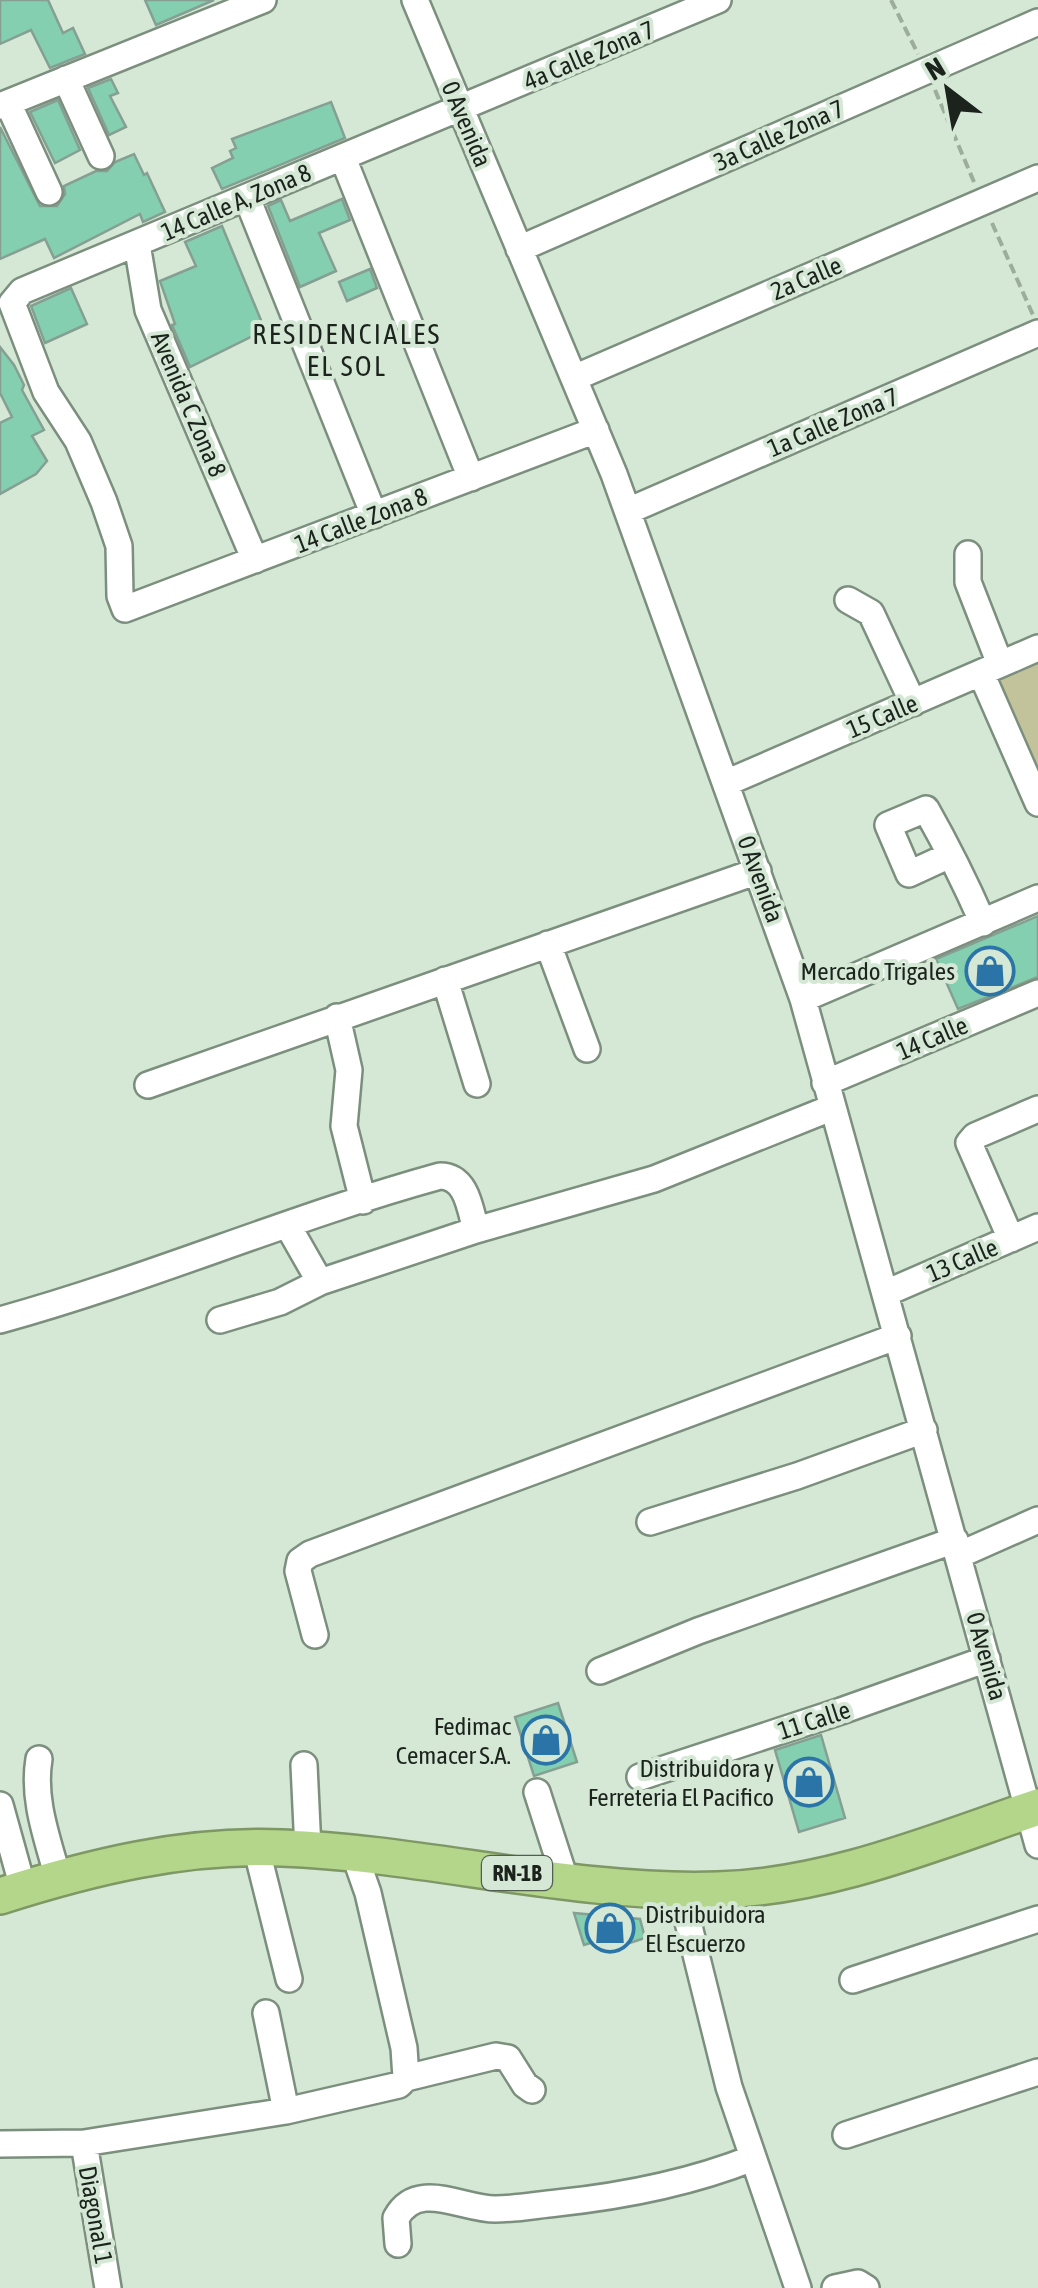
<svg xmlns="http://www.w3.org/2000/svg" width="1038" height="2288" font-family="'Asap Condensed',sans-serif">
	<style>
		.green { fill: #c2c39a }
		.building { fill: #84cfb0; stroke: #859f93; stroke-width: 2.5 }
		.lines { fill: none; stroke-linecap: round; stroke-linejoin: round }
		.minor-casing { stroke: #7c8f7e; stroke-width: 30 }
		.highway-casing { stroke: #7e9764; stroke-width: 40 }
		.path { stroke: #9cac9d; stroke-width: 4; stroke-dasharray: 10 5; stroke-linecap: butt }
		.minor { stroke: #fff; stroke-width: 25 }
		.highway { stroke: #b4d68b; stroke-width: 35 }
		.labels { text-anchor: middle; stroke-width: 8; stroke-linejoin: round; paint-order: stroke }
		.shield { fill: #d4e8d5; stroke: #525e54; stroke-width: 2.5 }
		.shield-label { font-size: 22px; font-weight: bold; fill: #1b231c }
		.street-label { font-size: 25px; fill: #1b231c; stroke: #d4e8d5 }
		.poi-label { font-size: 25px; fill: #1b231c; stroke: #d4e8d5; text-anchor: end }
		.neighbourhood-label { font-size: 28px; letter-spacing: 2.5px; fill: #1b231c; stroke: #d4e8d5 }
	</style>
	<rect width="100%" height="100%" fill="#d4e8d5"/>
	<!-- green -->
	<path class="green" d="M1038 655V789L990 675Z"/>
	<!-- building -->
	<path class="building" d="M0 0H48L63 33 73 28 85 54 50 68 31 30 0 44Z
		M145 0H214L156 25Z
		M111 79 118 93 110 96 126 127 109 135 88 88Z
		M58 100 80 150 55 163 30 112Z
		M331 102 345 138 222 189 212 168 233 158 230 151 236 148 232 139Z
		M0 127 40 206H57L65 194 64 186 96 171H107L115 162 134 154 144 175 147 173 165 212 143 222 140 214 54 258 45 239 0 259Z
		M342 199 350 220 319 233 336 271 300 287 268 206 281 200 290 221Z
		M222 226 265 330 190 367 172 325 175 324 160 281 196 266 185 242Z
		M370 269 377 288 347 301 339 282Z
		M71 288 87 324 45 343 31 306Z
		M0 347 14 365 24 385 22 390 44 430 32 436 47 461 36 474 0 494V423L12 417 0 393Z
		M1038 916V977L958 1009 936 959Z
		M558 1703 577 1762 534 1776 515 1717Z
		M821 1735 845 1818 799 1832 775 1750Z
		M574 1913 640 1919 645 1938 618 1947 615 1936 584 1945Z"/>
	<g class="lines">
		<!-- minor casing -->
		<g class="minor-casing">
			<path id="minor" d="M415 0 614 474 803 999 1038 1845
				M66 79 101 156
				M8 103 49 192
				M0 106 263 0
				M343 158 471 478
				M247 198 374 515
				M137 244 148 310 255 560
				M519 249 1038 22
				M574 378 1038 178
				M596 430 125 609 120 596 119 546 104 502 78 441 46 392 12 303 22 291 718 0
				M628 511 1038 333
				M968 554V582L1000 664
				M848 600 871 613 913 703
				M981 673 1038 803
				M726 783 1038 648
				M948 856 909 874 888 825 926 809C947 846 965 882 983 923
				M548 944 587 1049
				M445 980 477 1084
				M803 999 1038 898
				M337 1017 349 1070 344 1126 363 1201
				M825 1083 1038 993
				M148 1085 758 871
				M288 1226 320 1282
				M1011 1239 969 1143 975 1136 1038 1109
				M886 1293 1038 1227
				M0 1320C149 1279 291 1217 440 1176 467 1176 470 1209 476 1230
				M220 1320 280 1302 320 1282 476 1230 654 1179 831 1108
				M650 1522 797 1476 924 1430
				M959 1555 1038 1520
				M315 1635 298 1571 300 1561 310 1554 898 1336
				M600 1671 698 1631 955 1540
				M39 1759C32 1800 48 1840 58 1878
				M304 1765 308 1849
				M640 1777 841 1711 987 1659
				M537 1792 565 1879
				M0 1805 23 1888
				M256 1847 289 1979
				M354 1853 368 1893 404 2048 406 2078
				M680 1890 729 2087 798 2288
				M853 1980 1038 1919
				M266 2013 286 2111
				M846 2135 1038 2072
				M84 2143 108 2288
				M0 2144 84 2143 286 2111 399 2085 406 2078 496 2056 508 2058 525 2085 532 2090
				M398 2244 396 2218C417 2179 462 2209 495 2209 516 2209 536 2205 557 2203 624 2196 690 2183 753 2158
				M835 2288 858 2283 866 2288"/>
		</g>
		<!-- highway casing -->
		<g class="highway-casing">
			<path id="highway" d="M0 1896C91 1867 185 1844 282 1848 425 1853 575 1895 718 1890 828 1887 935 1842 1038 1807"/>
		</g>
		<!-- path -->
		<path class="path" d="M891 0 918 54
			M935 90 974 182
			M992 223 1033 315"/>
		<!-- minor -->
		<use href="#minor" class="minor"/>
		<!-- highway -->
		<use href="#highway" class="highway"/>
	</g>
	<!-- icons -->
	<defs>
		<g id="shop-ring" transform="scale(2.5)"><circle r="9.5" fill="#d4e8d5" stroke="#2b74a7" stroke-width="1.5"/><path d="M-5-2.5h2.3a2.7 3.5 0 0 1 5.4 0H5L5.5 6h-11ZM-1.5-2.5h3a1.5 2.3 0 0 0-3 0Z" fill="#2b74a7"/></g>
	</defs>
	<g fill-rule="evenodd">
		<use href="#shop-ring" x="990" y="971"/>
		<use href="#shop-ring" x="546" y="1740"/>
		<use href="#shop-ring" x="809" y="1782"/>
		<use href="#shop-ring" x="610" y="1928"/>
	</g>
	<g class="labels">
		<!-- shield labels -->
		<rect class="shield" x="482" y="1856" width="70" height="34" rx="8"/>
		<g class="shield-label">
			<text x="517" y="1881">RN-1B</text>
		</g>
		<!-- street labels -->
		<g class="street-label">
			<text transform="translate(589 55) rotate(-23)" y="9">4a Calle Zona 7</text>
			<text transform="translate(467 124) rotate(67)" y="9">0 Avenida</text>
			<text transform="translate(779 135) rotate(-24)" y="9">3a Calle Zona 7</text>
			<text transform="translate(236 202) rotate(-23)" y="9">14 Calle A, Zona 8</text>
			<text transform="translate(806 278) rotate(-23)" y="9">2a Calle</text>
			<text transform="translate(189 404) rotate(67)" y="9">Avenida C Zona 8</text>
			<text transform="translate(833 422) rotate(-23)" y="9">1a Calle Zona 7</text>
			<text transform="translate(361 520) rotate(-21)" y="9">14 Calle Zona 8</text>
			<text transform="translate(882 716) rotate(-23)" y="9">15 Calle</text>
			<text transform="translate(761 879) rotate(70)" y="9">0 Avenida</text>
			<text transform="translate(932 1038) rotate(-23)" y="9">14 Calle</text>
			<text transform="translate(962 1260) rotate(-23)" y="9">13 Calle</text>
			<text transform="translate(987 1656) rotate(74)" y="9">0 Avenida</text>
			<text transform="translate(814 1720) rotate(-18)" y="9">11 Calle</text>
			<text transform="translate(96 2215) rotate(80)" y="9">Diagonal 1</text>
		</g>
		<!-- poi labels -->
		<g class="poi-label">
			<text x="955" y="980">Mercado Trigales</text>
			<text x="511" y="1735">Fedimac<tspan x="511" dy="29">Cemacer S.A.</tspan></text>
			<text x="774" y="1777">Distribuidora y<tspan x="774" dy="29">Ferreteria El Pacifico</tspan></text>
			<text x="645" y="1923" text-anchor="start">Distribuidora<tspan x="645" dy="29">El Escuerzo</tspan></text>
		</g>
		<!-- neighbourhood labels -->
		<g class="neighbourhood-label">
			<text x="347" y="344">RESIDENCIALES<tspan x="347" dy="32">EL SOL</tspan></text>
		</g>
	</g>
	<!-- north arrow -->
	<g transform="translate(948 90) rotate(329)" stroke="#d4e8d5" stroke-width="8" paint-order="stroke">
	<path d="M0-8L18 38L0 25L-18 38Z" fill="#1b231c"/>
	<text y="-15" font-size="28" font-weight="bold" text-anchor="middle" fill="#1b231c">N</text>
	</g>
</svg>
